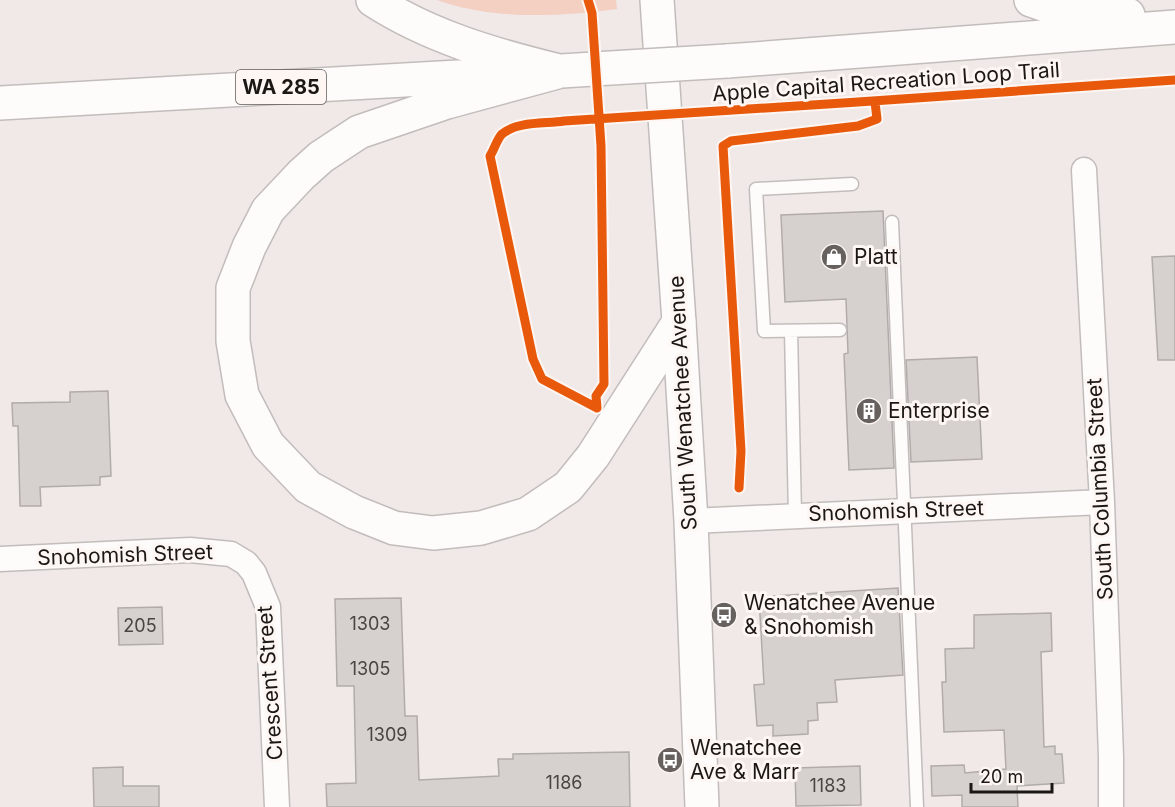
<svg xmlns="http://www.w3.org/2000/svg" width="1175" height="807" font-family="Inter,sans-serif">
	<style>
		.green { fill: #f4d0c3 }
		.building { fill: #d6d0ce; stroke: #b1acaa; stroke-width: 1.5 }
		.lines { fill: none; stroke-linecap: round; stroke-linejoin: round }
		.service-casing { stroke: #c2bdbb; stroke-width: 15 }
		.minor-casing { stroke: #c2bdbb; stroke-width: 27 }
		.secondary-casing { stroke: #c2bdbb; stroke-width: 36 }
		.primary-casing { stroke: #c2bdbb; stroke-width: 36 }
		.service { stroke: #fdfcfb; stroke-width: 12 }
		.minor { stroke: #fdfcfb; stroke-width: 24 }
		.secondary { stroke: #fdfcfb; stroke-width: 33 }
		.primary { stroke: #fdfcfb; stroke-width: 33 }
		.primary-bridge-casing { stroke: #c2bdbb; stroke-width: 36; stroke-linecap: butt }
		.primary-bridge { stroke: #fdfcfb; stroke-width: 33 }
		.cycleway-casing { stroke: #fdf6f3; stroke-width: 13 }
		.cycleway { stroke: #e8590c; stroke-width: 9 }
		.labels { text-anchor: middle; stroke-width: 6; stroke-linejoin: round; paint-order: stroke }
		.number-label { font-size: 18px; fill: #4a4543 }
		.shield { fill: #fdf6f3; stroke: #5f5a58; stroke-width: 1.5 }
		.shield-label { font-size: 20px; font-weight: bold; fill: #1b1715 }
		.street-label { font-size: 21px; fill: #1b1715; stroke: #fdf6f3 }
		.poi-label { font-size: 21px; fill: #1b1715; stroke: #fdf6f3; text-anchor: start }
	</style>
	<rect width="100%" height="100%" fill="#f0e9e7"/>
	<!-- green -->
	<path class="green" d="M437 0H616L617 9C559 17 492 20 437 0Z"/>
	<!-- building -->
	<path class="building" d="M883 211 894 468 849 470 844 354 848 353 846 299 785 302 781 215Z
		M1175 256V360H1158L1152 257Z
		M977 357 982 459 911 462 906 360Z
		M108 391 111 476 100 477V485L40 487 41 506H20L18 426H13L12 403 70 402V392Z
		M898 588 903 675 835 680 837 702 817 703 818 720 808 721V734L773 736V725L757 726 754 685 764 684 759 597Z
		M401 598 405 716H417L419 780 499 776 498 759H513V754L629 752 630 807H327L326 784 356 783 354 686H337L335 599Z
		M162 607 163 644 119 645 118 608Z
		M1051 613 1052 651 1041 652 1044 747 1055 746V754H1062L1064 783 1017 786 1018 807H962V795L932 796 931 766 964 765 965 773 1006 769 1004 730 944 732 942 682H946L945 649 974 648V615Z
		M860 766 861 805 796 806 795 768Z
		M123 767V786H159V807H94L93 768Z"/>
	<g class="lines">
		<!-- service casing -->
		<g class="service-casing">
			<path id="service" d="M892 222 917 807
				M840 330 764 331 756 189 852 184
				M791 331 795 515"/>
		</g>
		<!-- minor casing -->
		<g class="minor-casing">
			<path id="minor" d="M1084 170 1102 502 1111 757V807
				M691 521 1102 502
				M0 559 190 550 231 554 246 563 254 573 268 607 277 807"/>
		</g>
		<!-- secondary casing -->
		<g class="secondary-casing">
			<path id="secondary" d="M679 322 691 521 702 807"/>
		</g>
		<!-- primary casing -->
		<g class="primary-casing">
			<path id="primary" d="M373 0C430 37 494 55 559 71
				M1031 0 1048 6 1128 15
				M727 61 1175 27
				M561 71 447 102 359 132 321 157 301 175 268 210 249 247 233 288V341L242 395 268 445 308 487 354 512 394 528 433 533 481 528 528 514 568 487 593 456 679 322 657 0
				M0 103 493 75"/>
		</g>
		<!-- service -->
		<use href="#service" class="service"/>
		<!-- minor -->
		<use href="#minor" class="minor"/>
		<!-- secondary -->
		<use href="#secondary" class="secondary"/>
		<!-- primary -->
		<use href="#primary" class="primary"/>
		<!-- primary-bridge casing -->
		<g class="primary-bridge-casing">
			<path id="primary-bridge" d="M561 71 727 61"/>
		</g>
		<!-- primary-bridge -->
		<use href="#primary-bridge" class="primary-bridge"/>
		<!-- cycleway casing -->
		<g class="cycleway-casing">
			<path id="cycleway" d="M588 0 592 13 601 146 604 384 596 396 597 408 542 379 533 359 490 156C494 150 497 139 502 134 518 121 545 124 564 121 768 108 971 95 1175 80
				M739 488 741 451 723 146 731 141 858 126 877 119 875 102"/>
		</g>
		<!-- cycleway -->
		<use href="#cycleway" class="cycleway"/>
	</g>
	<!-- icons -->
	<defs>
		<g id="shop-disc" transform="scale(1.35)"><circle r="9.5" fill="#66605e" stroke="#fdf6f3"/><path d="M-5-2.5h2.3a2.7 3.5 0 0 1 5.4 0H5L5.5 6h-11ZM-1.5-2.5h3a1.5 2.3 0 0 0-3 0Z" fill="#fff"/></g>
		<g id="building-disc" transform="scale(1.35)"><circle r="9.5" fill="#66605e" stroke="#fdf6f3"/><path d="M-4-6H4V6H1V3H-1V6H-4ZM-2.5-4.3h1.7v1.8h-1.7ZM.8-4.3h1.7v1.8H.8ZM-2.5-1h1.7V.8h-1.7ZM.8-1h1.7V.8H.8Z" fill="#fff"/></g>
		<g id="bus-disc" transform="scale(1.35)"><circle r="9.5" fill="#66605e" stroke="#fdf6f3"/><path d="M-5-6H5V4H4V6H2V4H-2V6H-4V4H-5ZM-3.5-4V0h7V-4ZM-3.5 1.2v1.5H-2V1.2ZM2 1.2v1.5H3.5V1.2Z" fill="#fff"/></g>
	</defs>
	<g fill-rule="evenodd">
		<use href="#shop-disc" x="834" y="257"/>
		<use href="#building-disc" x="869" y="411"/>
		<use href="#bus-disc" x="724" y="615"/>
		<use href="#bus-disc" x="670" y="760"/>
	</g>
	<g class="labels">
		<!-- number labels -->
		<g class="number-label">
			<text x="370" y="630">1303</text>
			<text x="140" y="632">205</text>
			<text x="370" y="675">1305</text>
			<text x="387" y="741">1309</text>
			<text x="564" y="789">1186</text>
			<text x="828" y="792">1183</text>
		</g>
		<!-- shield labels -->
		<rect class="shield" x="236" y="70" width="90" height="34" rx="4.5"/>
		<g class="shield-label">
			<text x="281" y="94">WA 285</text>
		</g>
		<!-- street labels -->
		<g class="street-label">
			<text transform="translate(886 82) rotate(-4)" y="7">Apple Capital Recreation Loop Trail</text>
			<text transform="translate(683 403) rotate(-93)" y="7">South Wenatchee Avenue</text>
			<text transform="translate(1100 489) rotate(-93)" y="7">South Columbia Street</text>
			<text transform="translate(896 511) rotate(-2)" y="7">Snohomish Street</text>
			<text transform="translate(125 555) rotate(-2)" y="7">Snohomish Street</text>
			<text transform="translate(270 683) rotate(-94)" y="7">Crescent Street</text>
		</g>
		<!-- poi labels -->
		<g class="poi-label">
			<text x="854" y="264">Platt</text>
			<text x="888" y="418">Enterprise</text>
			<text x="744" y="610">Wenatchee Avenue<tspan x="744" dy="24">&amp; Snohomish</tspan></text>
			<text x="690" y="755">Wenatchee<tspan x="690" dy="24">Ave &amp; Marr</tspan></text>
		</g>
	</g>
	<!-- scale -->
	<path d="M971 783v9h81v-9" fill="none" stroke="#1b1715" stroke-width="3"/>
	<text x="980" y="783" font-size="18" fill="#1b1715" stroke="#fdf6f3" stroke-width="4.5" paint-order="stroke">20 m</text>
</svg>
